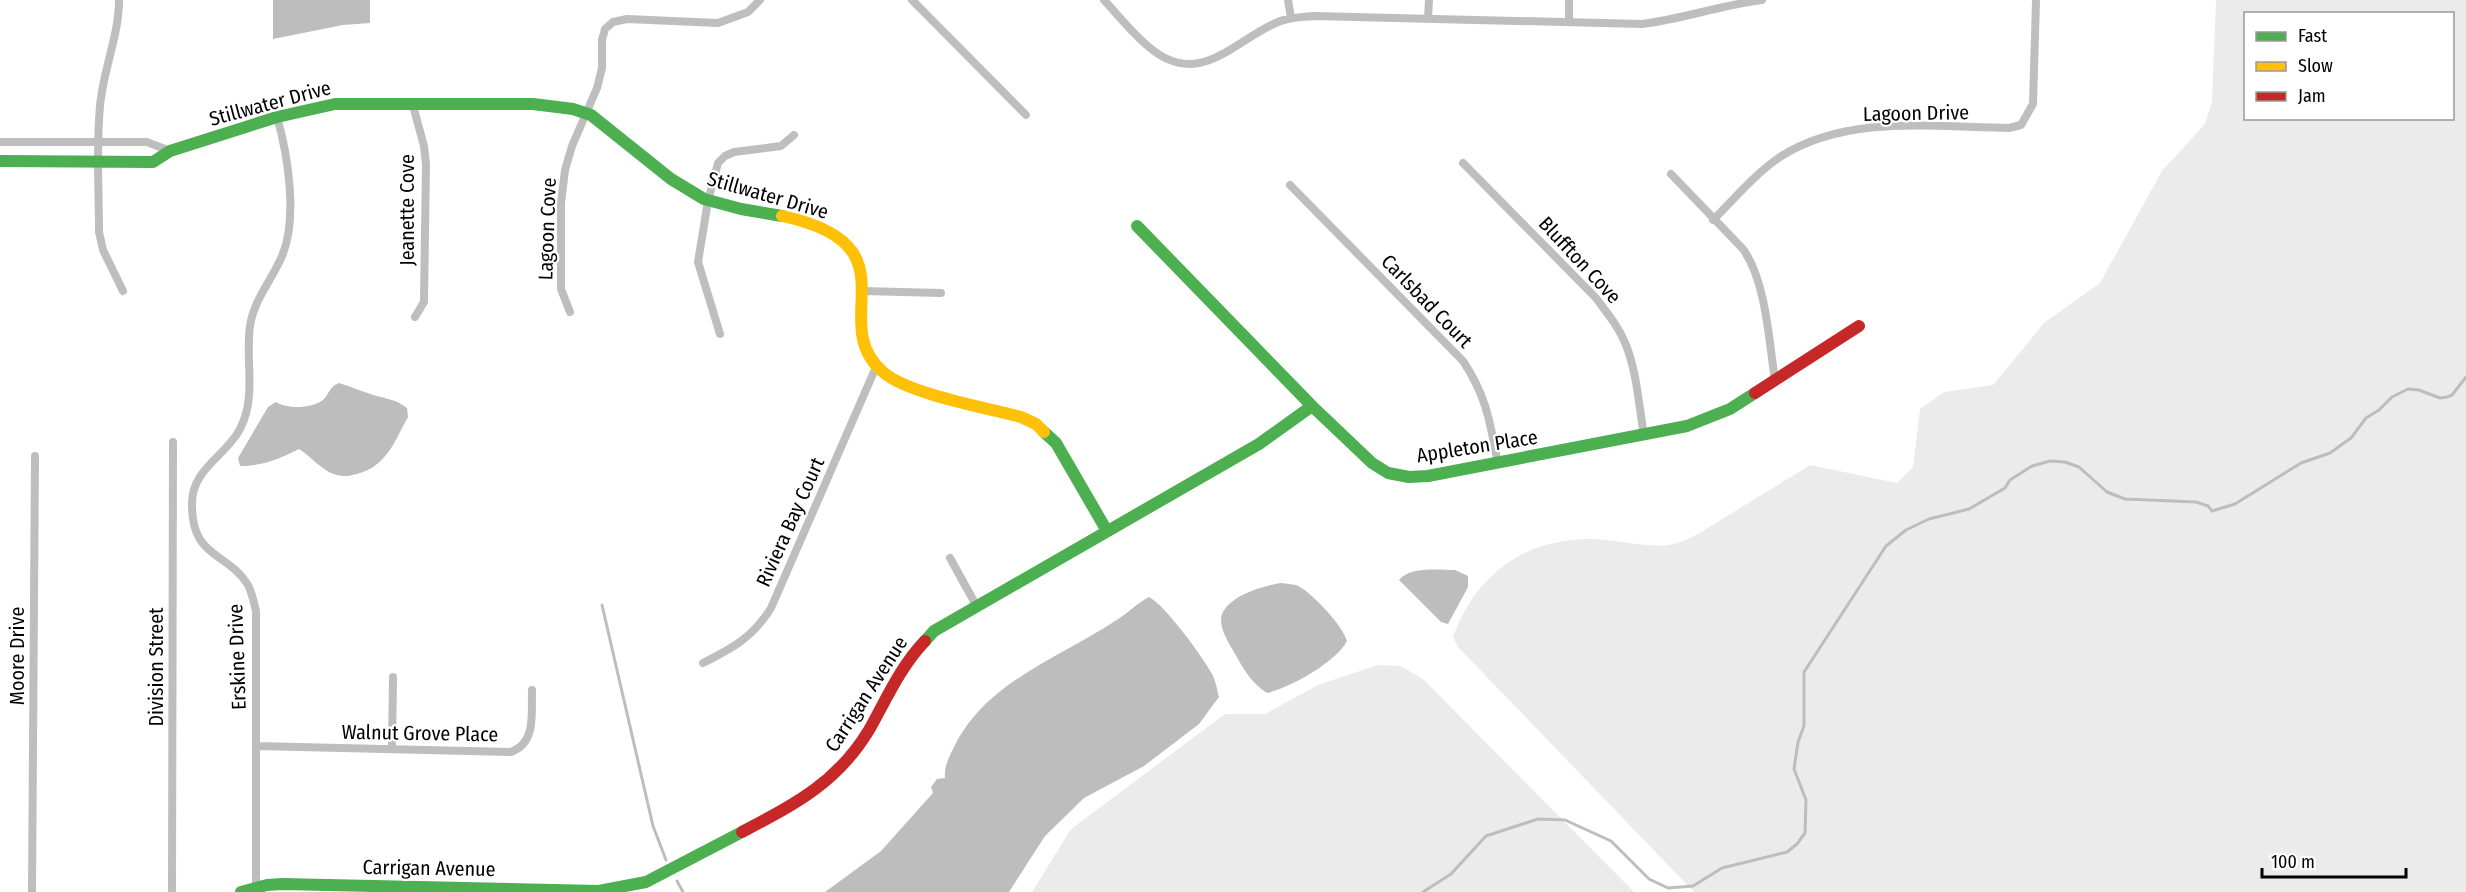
<svg xmlns="http://www.w3.org/2000/svg" width="2466" height="892" font-family="'Fira Sans Condensed',sans-serif">
	<style>
		.green { fill: #ebebeb; fill-rule: evenodd }
		.water { fill: #bdbdbd }
		.lines { fill: none; stroke-linecap: round; stroke-linejoin: round }
		.stream { stroke: #bdbdbd; stroke-width: 3 }
		.street { stroke: #bebebe; stroke-width: 8 }
		.fast { stroke: #4caf50; stroke-width: 12 }
		.slow { stroke: #ffc107; stroke-width: 12 }
		.jam { stroke: #c62828; stroke-width: 12 }
		.labels { text-anchor: middle; stroke-width: 4.5; stroke-linejoin: round; paint-order: stroke }
		.street-label { font-size: 20px; fill: #000; stroke: #fff }
	</style>
	<rect width="100%" height="100%" fill="#fff"/>
	<!-- green -->
	<path class="green" d="M2216 0H2466V892H1694L1458 647 1453 637C1475 577 1520 541 1586 539 1610 538 1646 548 1668 545 1690 542 1710 526 1729 515 1756 498 1783 482 1810 465L1897 483 1913 467 1920 409 1944 392 1993 385 2044 323 2100 283 2162 171 2205 124 2212 102ZM2246 14H2452V118H2246Z
		M1378 665 1400 666 1423 679 1634 892H1032L1071 829 1225 714H1265L1318 685Z"/>
	<!-- water -->
	<path class="water" d="M273 0H370V23L343 25 273 39Z
		M339 383C353 387 367 394 381 397 392 400 398 401 407 408L408 417C394 442 387 466 357 474 347 477 338 477 329 472 318 466 310 456 299 449 279 459 263 466 240 466L238 458 268 407 276 402C287 409 311 409 323 400 330 393 329 387 339 383Z
		M1455 570 1468 576V587L1448 624 1441 622 1399 580C1410 566 1439 570 1455 570Z
		M1282 583C1286 584 1292 584 1296 585 1311 591 1343 626 1347 641 1336 662 1290 688 1267 693 1252 684 1243 668 1235 654 1229 643 1221 632 1221 619 1223 597 1264 585 1282 583Z
		M1149 597C1165 605 1203 657 1212 674 1216 681 1217 690 1219 697L1199 724 1144 766 1084 798 1045 836 1009 892H825L881 851 933 793 931 787 937 779 945 778C944 766 949 757 954 747 986 682 1057 659 1115 621 1127 614 1136 604 1149 597Z"/>
	<g class="lines">
		<!-- stream -->
		<path class="stream" d="M602 605 653 826 666 860
			M677 881 683 892
			M1423 892 1451 874 1486 836 1538 819 1565 820 1611 841 1649 879 1668 888 1693 886 1722 868 1787 852 1797 844 1805 833 1806 800 1794 769 1798 742 1804 726V672L1886 546 1906 530 1929 519 1969 509 2005 488 2010 480 2032 466 2050 461 2065 462 2079 467 2107 492 2125 499 2196 502 2208 506 2212 511 2235 504 2301 463 2330 453 2351 438 2366 418 2379 410 2392 397 2408 389 2419 390 2440 398 2447 397 2452 395 2466 377"/>
		<!-- street -->
		<path class="street" d="M119 0C119 36 103 70 100 106 96 147 99 190 99 232L103 250 123 291
			M912 0 1026 115
			M1104 0C1118 15 1132 33 1149 47 1199 90 1234 40 1278 22 1289 17 1302 17 1314 16L1642 24C1683 19 1721 5 1762 0
			M1288 0 1291 18
			M1428 18 1429 0
			M1569 22V0
			M412 102 424 146 426 164 424 302 415 317
			M0 142H147L170 151
			M1463 163 1596 298C1607 313 1619 327 1626 345 1637 373 1639 406 1644 436
			M1671 174 1743 249C1766 281 1769 341 1775 381
			M1290 185 1463 361C1487 397 1490 423 1498 464
			M1713 220C1735 198 1755 174 1780 157 1847 114 1934 127 2009 128L2021 125 2033 104 2036 0
			M862 291 941 293
			M570 312 561 289V203L565 170 572 146 597 88 602 68V40L605 29 613 22 627 19 718 23 748 12 760 0
			M720 334 698 262 708 201 718 163 725 156 734 152 781 146 794 135
			M950 558 976 605
			M703 663C733 648 753 637 771 608L876 367
			M257 746 511 752C537 742 531 713 532 690
			M392 749 393 677
			M256 887V611C254 602 252 593 248 585 227 551 191 559 192 503 192 469 226 456 240 429 257 396 245 360 250 326 254 299 272 280 282 256 298 219 288 155 277 117
			M32 892 35 456
			M172 892 173 442"/>
		<!-- fast -->
		<path class="fast" d="M0 161 153 162 170 151 277 117 335 104H533L573 109 591 115 671 179 704 199 741 209 782 216
			M1137 226 1312 406 1372 463 1388 473 1409 477 1428 476 1687 426 1730 409 1755 393
			M1044 432 1056 443 1107 531
			M925 641 934 631 1259 444 1312 406
			M241 892 267 885 282 884 599 891 646 882 742 832"/>
		<!-- slow -->
		<path class="slow" d="M782 216C919 245 824 322 883 372 908 394 987 408 1021 417L1036 424 1044 432"/>
		<!-- jam -->
		<path class="jam" d="M1755 393 1859 326
			M742 832C795 804 837 783 869 730 886 700 900 667 925 641"/>
	</g>
	<g class="labels">
		<!-- street labels -->
		<g class="street-label">
			<text transform="translate(270 103) rotate(-15)" y="7">Stillwater Drive</text>
			<text transform="translate(1916 113) rotate(-1)" y="7">Lagoon Drive</text>
			<text transform="translate(768 195) rotate(16)" y="7">Stillwater Drive</text>
			<text transform="translate(407 210) rotate(-90)" y="7">Jeanette Cove</text>
			<text transform="translate(547 229) rotate(-88)" y="7">Lagoon Cove</text>
			<text transform="translate(1580 260) rotate(47)" y="7">Bluffton Cove</text>
			<text transform="translate(1427 301) rotate(46)" y="7">Carlsbad Court</text>
			<text transform="translate(1477 446) rotate(-9)" y="7">Appleton Place</text>
			<text transform="translate(790 522) rotate(-66)" y="7">Riviera Bay Court</text>
			<text transform="translate(17 656) rotate(-90)" y="7">Moore Drive</text>
			<text transform="translate(237 657) rotate(-92)" y="7">Erskine Drive</text>
			<text transform="translate(156 667) rotate(-90)" y="7">Division Street</text>
			<text transform="translate(866 694) rotate(-57)" y="7">Carrigan Avenue</text>
			<text transform="translate(420 733) rotate(1)" y="7">Walnut Grove Place</text>
			<text transform="translate(429 868) rotate(1)" y="7">Carrigan Avenue</text>
		</g>
	</g>
	<!-- legend -->
	<rect x="2244" y="12" width="210" height="108" fill="#ffffff" stroke="#999999" stroke-width="1.5"/>
	<rect x="2256" y="32" width="30" height="9" fill="#4caf50" stroke="#999999" stroke-width="1.5"/>
	<text x="2298" y="42" font-size="18" fill="#000000">Fast</text>
	<rect x="2256" y="62" width="30" height="9" fill="#ffc107" stroke="#999999" stroke-width="1.5"/>
	<text x="2298" y="72" font-size="18" fill="#000000">Slow</text>
	<rect x="2256" y="92" width="30" height="9" fill="#c62828" stroke="#999999" stroke-width="1.5"/>
	<text x="2298" y="102" font-size="18" fill="#000000">Jam</text>
	<!-- scale -->
	<path d="M2262 868v9h144v-9" fill="none" stroke="#000000" stroke-width="3"/>
	<text x="2271" y="868" font-size="18" fill="#000000" stroke="#ffffff" stroke-width="4.5" paint-order="stroke">100 m</text>
</svg>
